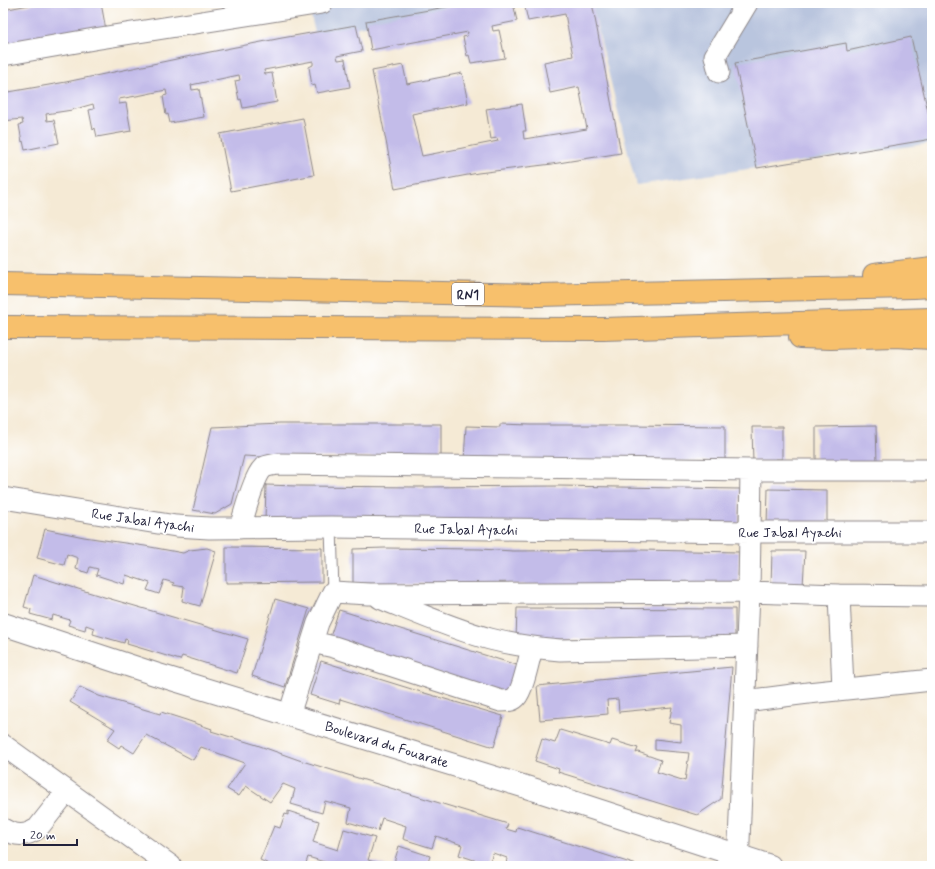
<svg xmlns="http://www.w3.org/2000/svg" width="935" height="869" font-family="Mynerve,sans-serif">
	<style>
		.industrial { fill: #b9c5de }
		.building { fill: #c3bce9 }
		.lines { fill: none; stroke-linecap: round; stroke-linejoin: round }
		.service-casing { stroke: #8c8688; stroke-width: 13 }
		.minor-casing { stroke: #8c8688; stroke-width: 23 }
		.tertiary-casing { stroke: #8c8688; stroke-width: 24 }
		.trunk-casing { stroke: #8c8688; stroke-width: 24 }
		.service { stroke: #fff; stroke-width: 11 }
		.minor { stroke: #fff; stroke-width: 21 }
		.tertiary { stroke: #fff; stroke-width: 22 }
		.trunk { stroke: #f7c06c; stroke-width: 22 }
		.labels { text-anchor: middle; stroke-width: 4; stroke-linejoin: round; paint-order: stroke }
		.shield { fill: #fff; stroke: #646476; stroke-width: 1 }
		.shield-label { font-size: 13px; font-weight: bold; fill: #22223b }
		.street-label { font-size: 14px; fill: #22223b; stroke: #fff }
	</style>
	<rect width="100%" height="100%" fill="#fff"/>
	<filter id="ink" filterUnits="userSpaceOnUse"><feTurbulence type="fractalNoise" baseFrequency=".025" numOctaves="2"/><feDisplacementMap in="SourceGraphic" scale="8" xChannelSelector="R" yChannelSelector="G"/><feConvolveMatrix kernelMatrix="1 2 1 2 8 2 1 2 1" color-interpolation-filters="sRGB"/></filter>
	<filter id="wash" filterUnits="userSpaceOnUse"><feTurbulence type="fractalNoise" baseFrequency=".012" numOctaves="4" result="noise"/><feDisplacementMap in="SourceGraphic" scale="16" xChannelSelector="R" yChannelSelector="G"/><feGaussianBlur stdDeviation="0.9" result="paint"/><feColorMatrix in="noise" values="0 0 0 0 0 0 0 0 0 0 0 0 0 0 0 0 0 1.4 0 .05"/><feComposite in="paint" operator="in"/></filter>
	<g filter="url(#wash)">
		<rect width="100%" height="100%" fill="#f5ead5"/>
		<!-- industrial -->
		<path class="industrial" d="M308 3H462L316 37Z
			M592 3H932V143L636 185 598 30Z"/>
		<g id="blocks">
			<!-- building -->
			<path class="building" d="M39 3H101L106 30 3 49V10Z
				M469 3H513L517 21 492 26 493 31 499 30 505 58 471 63 469 55 467 56 463 37 467 36 468 32 371 50 366 21Z
				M524 3H592L621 153 552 164 478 173 395 189 386 141 372 71 403 65 407 84 462 73 468 103 412 114 422 156 498 141 497 138 491 139 486 109 522 104 526 131H523L524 139 587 129 579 87 550 93 544 62 573 56 565 14 528 21Z
				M356 25 362 51 337 56 338 60 345 59 350 87 317 93 315 85 312 86 309 67 313 65V61L264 70 265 74 272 73 277 102 243 108 241 99 239 100 235 81 240 80 239 75 191 85 192 90 199 89 204 117 170 123 168 114 166 115 163 96 167 95 166 90 142 95 119 99V104L126 103 131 131 97 137 95 128 93 130 89 110 94 109 93 104 72 110 46 114 47 121 54 120 59 143 25 150 23 141 22 142 19 125 23 124 22 119 3 121V93L66 82 210 52 282 38Z
				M911 37 932 129V139L757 168 735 63 846 43 847 51Z
				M303 118 314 175 231 191 220 134Z
				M280 424H441V456L280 458 244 456 232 504 215 514 193 510 212 427Z
				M500 424 531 425H627L725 426V461H464L466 426 500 427Z
				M876 426 877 462 816 463V427Z
				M752 427H782V459H775V462L753 463Z
				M266 485 297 486 418 487 559 486 740 489 739 524 265 521Z
				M768 489 827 490V526L767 525Z
				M45 529 84 537 145 546 183 553 190 550 207 548 216 551 200 606 182 601 184 587 173 585 174 583 164 580 159 594 147 590 150 583 126 575 124 584 96 575 98 569 90 567 88 573 76 569 78 558 67 554 64 565 37 558Z
				M226 547 322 548V582L226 583Z
				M385 548 480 549 513 551 641 550 739 552 738 587 353 583V549Z
				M772 551H805L803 586H771Z
				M33 575 104 597 248 639 237 673 182 656 180 660 127 644 128 640 125 639 124 643 93 634 94 628 86 625 85 630 68 625 70 620 53 615 52 620 30 614 31 609 24 607Z
				M275 599 309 609 285 687 252 676Z
				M517 608 735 609V640L546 639 516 640Z
				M339 610 520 666 511 696 329 640Z
				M321 661 421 692 503 716 494 747 340 699 339 704 310 695Z
				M732 667 721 799 697 815 558 772 559 769 535 761 542 739 555 743 560 730 610 745 612 740 638 748 636 753 638 752 661 760 657 772 685 781 689 753 655 750V739L681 742V725L669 723 672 707 619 712 618 699 607 700 608 714 540 720 537 686Z
				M80 687 99 696 160 714 161 712 186 720 212 729 211 731 257 745 299 760 508 824 506 829 516 832 517 827 640 866H506L507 858 493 853 489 865 459 855 462 845 436 836 432 848 403 839 406 826 382 818 378 831 348 822 351 808 325 801 322 813 291 804 295 789 283 784 270 802 246 786 239 796 227 789 245 763 201 747 193 760 146 735 134 753 121 745 119 748 107 740 115 729 70 702Z
				M288 811 319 821 313 842 338 850 344 829 375 838 368 860 387 866H334V865L308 857 305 866H271V865L260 860 274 826 280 828 285 814 288 815Z
				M399 846 430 856 427 866H393Z"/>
		</g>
	</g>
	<g filter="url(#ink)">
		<use href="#blocks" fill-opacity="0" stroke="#8c8688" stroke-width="1"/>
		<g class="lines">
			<!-- service casing -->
			<g class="service-casing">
				<path id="service" d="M331 527 333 592"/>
			</g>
			<!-- minor casing -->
			<g class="minor-casing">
				<path id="minor" d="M3 55 94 39 322 3
					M719 72 715 56 747 3
					M3 498 176 526 209 528 331 527 749 532H932
					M240 528C244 515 254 476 263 468 267 465 272 465 278 464L751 470H932
					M839 595 843 689
					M380 598C417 613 453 629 490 639 513 645 536 648 560 650L747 646
					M312 642 334 647 501 701C507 701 512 701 516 697 523 690 529 659 532 648
					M745 701 808 693 932 680
					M289 715 318 623 333 592 369 594 749 592 839 595 932 596
					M3 745 171 866
					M3 829C15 836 26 837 38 828L67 791
					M738 866 749 592 751 470"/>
			</g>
			<!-- tertiary casing -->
			<g class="tertiary-casing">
				<path id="tertiary" d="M3 624 155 674 539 791 770 866"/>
			</g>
			<!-- trunk casing -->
			<g class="trunk-casing">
				<path id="trunk" d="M874 275 932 268
					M3 284 538 295 914 287 932 286
					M3 327 603 329 932 319
					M800 337 831 338 894 336 932 338"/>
			</g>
			<!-- service -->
			<use href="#service" class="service"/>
			<!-- minor -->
			<use href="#minor" class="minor"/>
			<!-- tertiary -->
			<use href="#tertiary" class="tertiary"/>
			<!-- trunk -->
			<use href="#trunk" class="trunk"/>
		</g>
	</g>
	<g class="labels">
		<!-- shield labels -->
		<rect class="shield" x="452" y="283" width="32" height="22" rx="3"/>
		<g class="shield-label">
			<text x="468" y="299">RN1</text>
		</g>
		<!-- street labels -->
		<g class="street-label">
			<text transform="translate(143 520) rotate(8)" y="5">Rue Jabal Ayachi</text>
			<text transform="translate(466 529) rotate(1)" y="5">Rue Jabal Ayachi</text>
			<text x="790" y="537">Rue Jabal Ayachi</text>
			<text transform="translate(387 744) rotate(17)" y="5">Boulevard du Fouarate</text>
		</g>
	</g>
	<!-- margin -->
	<rect width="935" height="869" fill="none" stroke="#fff" stroke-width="16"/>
	<!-- scale -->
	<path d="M24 839v6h53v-6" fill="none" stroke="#22223b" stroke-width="2"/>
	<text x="30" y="839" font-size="12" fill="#22223b" stroke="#ffffff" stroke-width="3" paint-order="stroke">20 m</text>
</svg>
